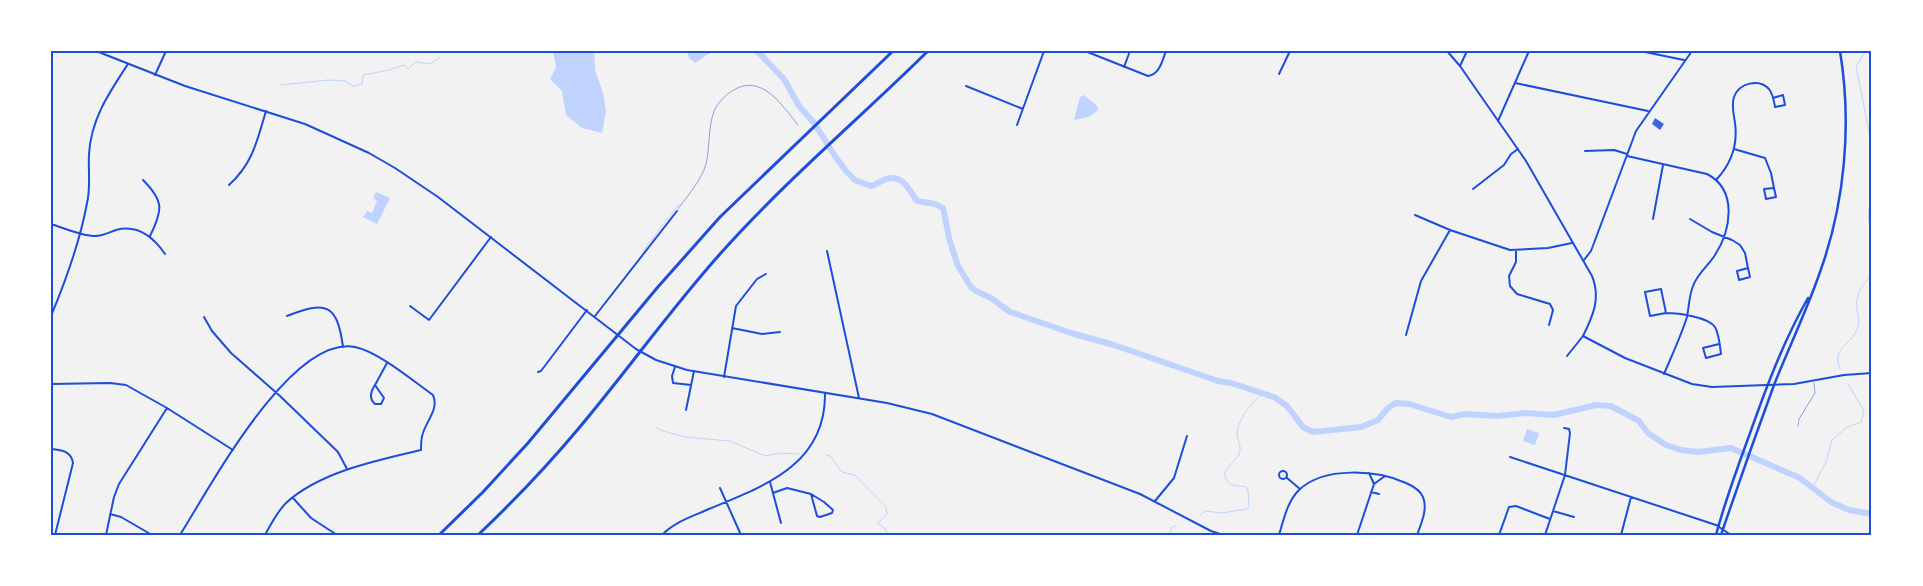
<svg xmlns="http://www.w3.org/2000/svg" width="1923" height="586" font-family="'Source Sans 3',sans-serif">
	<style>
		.water { fill: #bfd3fe }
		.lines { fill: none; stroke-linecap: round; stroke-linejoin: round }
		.stream { stroke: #bfd3fe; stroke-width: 1 }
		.river { stroke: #bfd3fe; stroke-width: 6 }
		.building { fill: #3d67dc }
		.service { stroke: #1d4ed8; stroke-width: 0.5 }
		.minor { stroke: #1d4ed8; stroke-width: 2 }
		.tertiary { stroke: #1d4ed8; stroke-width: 2 }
		.primary { stroke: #1d4ed8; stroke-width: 2.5 }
		.motorway { stroke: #1d4ed8; stroke-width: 3 }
		.neatline { fill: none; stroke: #1d4ed8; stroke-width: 2 }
	</style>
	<rect width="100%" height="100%" fill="#f2f2f2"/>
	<!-- water -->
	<path class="water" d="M553 51H594L595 70 603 93 606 111 602 133 582 128 566 115 562 91 550 79 556 67Z
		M687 51H713L695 63 689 58Z
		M1084 95 1097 106 1098 110 1089 117 1074 120 1080 97Z
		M376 192 390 198 377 224 363 217 367 211 372 213 377 201 373 198Z
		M1527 429 1539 433 1535 445 1523 441Z"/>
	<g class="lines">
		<!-- stream -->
		<path class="stream" d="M1866 51 1856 66 1872 147
			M280 85 328 80 345 81 353 86 362 84 363 75 389 70 404 65 408 69 416 62 430 64 440 57
			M1872 168V172
			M1872 200C1866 212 1869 224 1872 236
			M643 251 679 204
			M1840 369C1831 347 1852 345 1857 329 1860 322 1858 316 1857 309 1855 295 1862 285 1872 275
			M657 428 663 431 685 437 730 441 765 456 781 453 799 454
			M826 455 830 456 842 472 855 475 886 507 887 514 878 523 886 530 887 535
			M1813 487 1826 462 1832 440 1846 428 1861 422 1864 411 1848 384
			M1200 515 1205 511 1222 513 1247 509 1249 506 1248 490 1246 487 1231 485C1215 471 1235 464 1239 454 1242 446 1238 442 1237 435 1237 419 1252 403 1263 393
			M1169 535 1172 527 1176 526"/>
		<!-- river -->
		<path class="river" d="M757 51 784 79 799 106 814 123 835 156 846 171 855 180 871 186C876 185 880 181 886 179 903 174 909 190 917 201L935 204 943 208 950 242 958 266 971 287 976 291 991 298 1010 312 1019 315 1071 333 1114 345 1218 381 1231 383 1274 397 1287 406 1303 427 1313 432 1361 427 1378 420 1388 408 1396 403 1409 404 1451 417 1465 414 1497 416 1526 413 1554 415 1596 405 1611 406 1639 421 1648 433 1666 445 1681 450 1698 452 1731 448 1800 478 1831 502 1849 510 1872 514"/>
	</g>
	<!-- building -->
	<path class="building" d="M1655 118 1664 124 1660 130 1652 124Z"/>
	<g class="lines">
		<!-- service -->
		<path class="service" d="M678 209C688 195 701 181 706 164 710 147 708 128 714 111 718 103 724 96 732 91 761 72 782 105 798 125
			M1798 426 1799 419 1815 393 1814 383"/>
		<!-- minor -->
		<path class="minor" d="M1085 51 1148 76C1160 74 1162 61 1166 51
			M1640 51 1684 60
			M1460 66 1467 51
			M1124 67 1130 51
			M1279 74 1290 51
			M155 75 166 51
			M1515 83 1648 111
			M966 86 1023 109
			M1498 121 1529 51
			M1017 125 1044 51
			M1734 149 1765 158 1771 173 1774 188 1764 189 1766 199 1776 197 1774 188
			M1585 151 1614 150 1627 154
			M1627 156 1707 174C1738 190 1731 230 1715 255 1708 266 1697 274 1693 286 1689 296 1689 307 1687 317 1681 336 1672 355 1664 374
			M143 180C164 201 163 210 150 236
			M1716 180C1731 164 1738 145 1735 123 1734 115 1731 105 1734 97 1739 83 1759 78 1769 89 1773 94 1774 101 1775 107L1785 105 1783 95 1773 98
			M229 185C253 163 257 141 266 111
			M1473 189 1504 165 1511 154 1518 149
			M1415 215 1450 230 1510 250 1548 248 1572 243
			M1653 219 1663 165
			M1690 219 1712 232 1732 240 1740 245 1745 253 1748 268 1737 271 1739 280 1750 277 1748 268
			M51 224C64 228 79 235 93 236 101 237 108 233 116 230 138 224 154 238 165 254
			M1516 250V262L1509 276 1510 286 1517 294 1550 304 1553 310 1549 325
			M827 251 859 398
			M410 306 429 320 491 237
			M1666 313 1650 316 1645 292 1661 289 1666 313C1678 313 1708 317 1715 327 1719 334 1720 346 1721 354L1706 358 1703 348 1719 344
			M287 316C326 301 337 303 343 347
			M595 316 677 211
			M204 317 212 331 231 353 280 396 338 452 347 469
			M732 328 762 334 780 332
			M1406 335 1421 281 1450 230
			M1567 356 1583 336
			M675 367 672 376 673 383 691 385
			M538 372 541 371 587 310
			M724 377 736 306 757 279 766 274
			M51 384 110 383 126 385 167 408 233 450
			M375 385 384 398 381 404H375C368 398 371 391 375 385Z
			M375 385 387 363
			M1768 385 1794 384 1844 375 1872 373
			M686 410 694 371
			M51 449C62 450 71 451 73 463L55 535
			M1510 457 1719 526
			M1279 475a4 4 0 1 1 8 0a4 4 0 1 1-8 0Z
			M1369 473 1374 484
			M1287 478 1300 489
			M770 482 781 523
			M720 488 741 535
			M1371 492 1379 494
			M773 493 787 488 811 494
			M811 494 824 502 833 510 832 513 820 517 817 516Z
			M293 498 311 518 337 535
			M1155 501 1174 478 1187 436
			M1553 511 1574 517
			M110 514 121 517 152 535
			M106 535 114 497 119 484 167 408
			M180 535C209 489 291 334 355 347 379 352 413 381 433 395 439 409 427 420 423 433 421 438 421 444 421 450 378 460 319 472 286 503 277 512 271 524 265 535
			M662 535C674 522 693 516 709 509 764 486 826 465 825 393
			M1279 535C1284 519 1287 502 1299 490 1324 466 1377 470 1406 483 1413 486 1420 490 1423 497 1428 509 1421 524 1417 535
			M1357 535 1374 484 1385 476
			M1499 535 1509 507 1516 506 1550 519
			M1545 535 1565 475 1570 433 1569 429 1564 428
			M1621 535 1631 497"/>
		<!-- tertiary -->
		<path class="tertiary" d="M96 51 185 86 305 124 369 153 395 168 438 197 636 349 656 360 687 370 887 403 932 414 1140 494 1211 531 1223 535
			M1447 51 1460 66 1526 161 1592 276C1601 298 1593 316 1583 336L1625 358 1692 384 1712 387 1767 385
			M1584 260 1591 251 1636 131 1692 51
			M51 316C66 280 80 242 87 203 91 187 88 170 89 154 91 119 109 93 128 64
			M1719 527 1731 535"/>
		<!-- primary -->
		<path class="primary" d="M1716 535C1725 501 1737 469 1749 436 1766 388 1783 342 1808 298
			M1721 535C1738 485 1756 434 1774 385 1789 347 1807 310 1820 272 1845 203 1852 124 1840 51"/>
		<!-- motorway -->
		<path class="motorway" d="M439 535 483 492 528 443 657 288 720 217 893 51
			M478 535C514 501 548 465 579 428 627 371 670 310 720 254 784 182 859 119 928 51"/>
	</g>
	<!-- border -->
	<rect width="1923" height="586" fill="none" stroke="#ffffff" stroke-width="105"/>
	<rect x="52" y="52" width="1818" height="482" class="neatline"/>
</svg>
